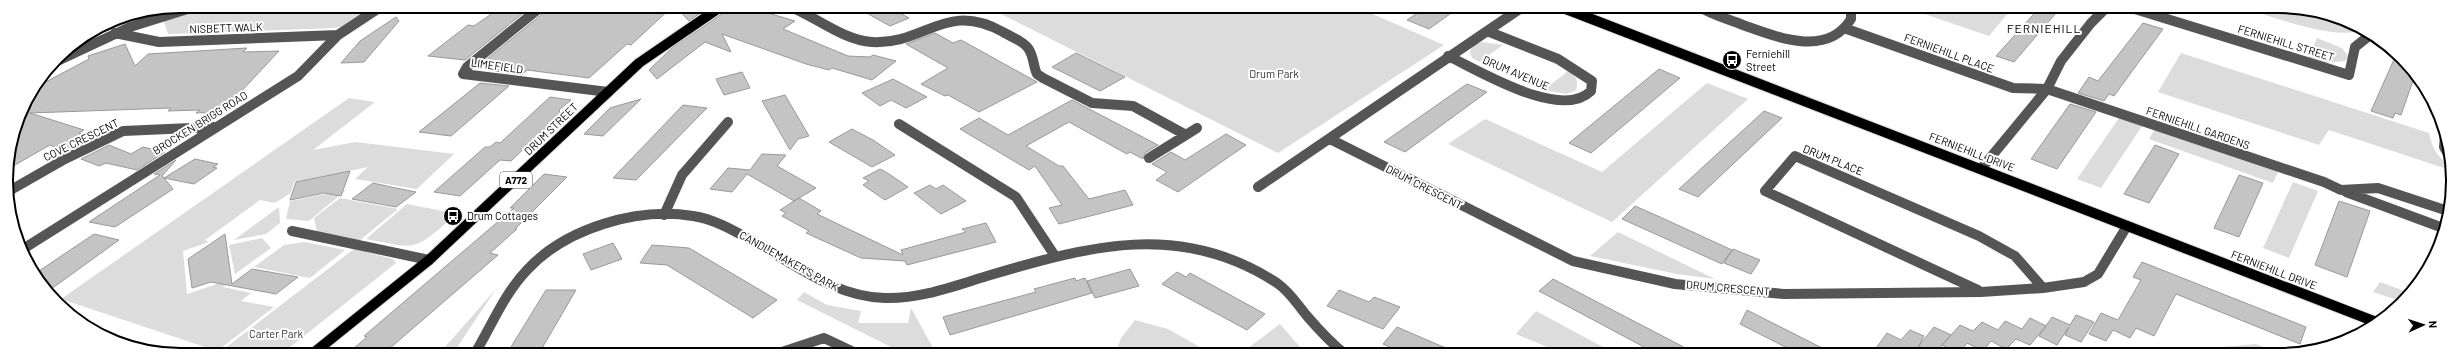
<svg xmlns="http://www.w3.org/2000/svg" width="2459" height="361" font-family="Barlow,sans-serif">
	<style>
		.green { fill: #dcdcdc }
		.building { fill: #c4c4c4; stroke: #999 }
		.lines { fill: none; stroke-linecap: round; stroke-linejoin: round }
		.major-casing { stroke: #dbdbdb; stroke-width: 12 }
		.minor { stroke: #555; stroke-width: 10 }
		.major { stroke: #000; stroke-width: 10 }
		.labels { text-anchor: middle; stroke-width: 4; stroke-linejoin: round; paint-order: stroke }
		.shield { fill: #fff; stroke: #4c4c4c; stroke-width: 1 }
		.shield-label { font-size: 10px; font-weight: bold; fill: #000 }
		.street-label { font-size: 11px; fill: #000; stroke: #fff }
		.poi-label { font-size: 11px; fill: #000; stroke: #fff; text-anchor: start }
		.park-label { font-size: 11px; fill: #333; stroke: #fff }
		.neighbourhood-label { font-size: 12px; letter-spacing: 1px; fill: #000; stroke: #fff }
		.rim { fill: none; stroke: #000; stroke-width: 2 }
	</style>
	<rect width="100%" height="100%" fill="#fff"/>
	<!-- green -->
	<path class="green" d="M209 6H373L341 27 334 28 168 34 163 19Z
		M985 6H1354L1444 45 1278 153Z
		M1901 6H2014L1989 36Z
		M2238 6H2290L2356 24 2362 29C2340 43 2264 14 2238 6Z
		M2317 38 2342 48 2348 56 2346 61 2325 63 2308 58Z
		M1482 42 1503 45 1479 62 1472 58 1470 52 1473 45Z
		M2181 53 2429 133C2431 142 2434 151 2440 157 2443 162 2449 164 2450 170L2329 130 2319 145 2158 92Z
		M1568 71C1576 77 1579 80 1576 90L1567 94 1544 90Z
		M1707 83 1748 99 1612 222 1448 144 1485 119 1602 172Z
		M349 98 375 102 313 150 356 142 454 154 417 189 355 179 368 167 294 182 291 193 275 203 260 200 205 240 209 242 183 251 187 294 232 279 223 287 251 293 241 301 274 307 217 351 61 299Z
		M2119 118 2142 126 2101 188 2077 179Z
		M2155 129 2278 172 2273 183 2149 139Z
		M2293 182 2318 191 2289 258 2263 248Z
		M346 190 309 221 286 219 290 201Z
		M340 198 398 209 359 241 317 232 314 218Z
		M407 204 453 213 445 220 448 221C412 254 412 247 366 239Z
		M279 207 280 223 266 234 234 240Z
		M1618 232 1715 279 1677 274 1590 256Z
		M262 238 271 248 235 274 229 245Z
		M304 242 345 250 310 278 254 267 284 245Z
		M354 249 393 259 396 263 280 355H228L220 352Z
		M2380 282 2410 293 2404 302 2373 292Z
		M496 289 452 355H438Z
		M804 292 827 305 861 311 858 323H908L911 308 937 355H907L797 300Z
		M1536 311 1618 355H1566L1516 334Z
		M1135 320 1168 329 1214 355H1115L1121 338Z
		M1280 324 1307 355H1239Z
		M2256 344 2284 355H2133Z"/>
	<!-- building -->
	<path class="building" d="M503 6H532L465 60 428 56 468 25 474 26Z
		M548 6H673L631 45 627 44 589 78 527 70 522 75 495 71 503 65 483 62 546 11Z
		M675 6H710L689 21Z
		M728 6H744L795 21 783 29 848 56 870 57 873 55 896 61 872 80 832 68 829 70 806 64 722 34 731 52 705 42 657 79 649 70 673 47 726 11Z
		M854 6H887L909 18 890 26Z
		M1428 6H1461L1429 29 1407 20Z
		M2041 6H2062L2014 62 1996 56Z
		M396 17 399 21 364 62 341 63 360 41Z
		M2143 23 2163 29 2114 96 2109 94 2104 101 2078 93 2089 77 2098 81Z
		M935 33 953 43 961 40 1037 82 979 112 948 95 945 96 921 84 948 68 906 44Z
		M125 44 135 66 148 54 247 48 243 52 279 51 222 112 196 113 200 110 168 111 171 108 30 113 84 130 79 133 93 138 65 152 50 145 6 170 19 114 38 86 89 59 88 56Z
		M1076 53 1125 77 1100 91 1052 67Z
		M2396 55 2410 66 2415 75 2401 115 2395 113 2393 118 2371 111Z
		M1659 69 1680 78 1591 153 1569 143Z
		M742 72 750 88 724 95 716 79Z
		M893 79 927 97 906 108 891 100 880 106 862 93Z
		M480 83 509 86 451 136 419 132Z
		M1467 84 1487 92 1405 152 1384 142Z
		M785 95 809 136 798 139 790 150 762 101Z
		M550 97 571 100 559 110 560 114 511 161 500 160 460 196 434 192 485 147H490L496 142 500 143Z
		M641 99 603 136 584 134 610 108Z
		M1072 100 1158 145 1145 153 1143 159 1130 152 1127 154 1069 122 1026 146 1059 166H1063L1089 199 1125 190 1133 205 1059 224 1049 208 1062 205 1035 166 1029 170 960 129 979 118 1008 135Z
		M2070 104 2096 112 2057 169 2031 159Z
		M683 105 707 108 636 180 613 178Z
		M1764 111 1782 118 1698 197 1679 189Z
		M852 129 873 140 895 155 872 167 829 142Z
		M1226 134 1246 145 1178 192 1156 180 1167 172 1152 164 1171 152 1185 160Z
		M109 145 131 154 143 147 165 152 137 170 106 163 99 166 81 159Z
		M2155 145 2179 154 2149 203 2124 194Z
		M762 154 786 155 777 166 816 188 794 201 747 174 732 192 710 189 728 168 750 170Z
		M195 159 218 164 213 167 217 168 194 184 164 178 173 189 115 227 89 222 160 175 154 174 176 160 162 176 164 178Z
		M880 169 886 172 908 187 885 200 863 185 869 181 863 178Z
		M350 171 341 196 324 193 290 200 296 182Z
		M544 174 567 177 515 229H517L490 253 498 255 382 355H346L367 337 364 336 514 208H510Z
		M2239 175 2263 183 2239 237 2214 228Z
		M373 183 391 187 416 192 396 207 352 199Z
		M930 185 936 189 943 185 966 201 941 214 914 193Z
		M799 198 821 211 817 214 903 255 901 250 966 232 962 229 986 223 996 242 907 265 905 261 861 258 806 233 809 231 782 216 786 213 780 210Z
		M2339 201 2370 211 2347 277 2315 265Z
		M1635 206 1660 217 1732 250 1722 264 1622 219Z
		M94 234 119 240 47 292 36 273Z
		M225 234 232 284 252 269 298 277 276 294 211 282 192 288 188 259Z
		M613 243 622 259 591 270 583 254Z
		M652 245 689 248 777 300 753 318 667 265 640 263Z
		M1733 249 1760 260 1751 274 1724 263Z
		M2142 262 2306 327 2300 344 2176 294 2154 336 2136 328 2130 338 2113 330 2106 341 2089 334 2101 313 2118 320 2141 280 2133 277Z
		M1130 269 1139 286 1095 298 1087 281Z
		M1177 272 1186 277 1190 273 1265 314 1247 330 1162 284Z
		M1075 278 1076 281 1085 278 1092 293 950 335 943 317 1036 292 1034 289Z
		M1553 279 1699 355H1659L1539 291Z
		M546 290H576L538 355H506Z
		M1339 290 1369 302 1374 297 1400 307 1383 329 1327 306Z
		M1747 310 1836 355H1801L1740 324Z
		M2076 315 2094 322 2081 342 2065 335 2069 327 2057 345 2039 336 2052 317 2070 325Z
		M2030 318 2046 326 2030 345 2016 339 2006 349 1991 341 1983 351 1967 343 1959 354 1942 345 1960 325 1973 331 1982 322 1998 330 2005 321 2022 329Z
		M1397 327 1462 355H1407L1383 344Z
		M1934 327 1951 335 1934 355H1871L1887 333 1901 340 1910 330 1924 336 1918 347Z"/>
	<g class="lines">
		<!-- major casing -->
		<g class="major-casing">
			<path id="major" d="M1558 6 2376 322
				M311 355 429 260 639 63 722 6"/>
		</g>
		<!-- minor -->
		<path class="minor" d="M542 6 467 67 463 74 608 92
			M789 6C816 17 843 40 872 42 925 45 946 0 1003 32 1011 37 1022 40 1028 48 1034 56 1033 66 1037 74L1043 78 1092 103 1133 106 1186 135 1149 158
			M1698 6C1712 15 1728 19 1743 25 1777 37 1827 58 1851 19V6
			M2125 6 2349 75 2355 47 2370 35
			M1844 28 2013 88 2047 89 2324 182 2341 190 2378 188 2448 211
			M115 33 159 42 338 35
			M1448 56C1480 71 1561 121 1591 91L1592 81 1558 59 1487 31
			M53 63 130 27 197 6
			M899 124 1016 197 1055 256
			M1186 135 1197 128
			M2445 136 2444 147 2448 154
			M1330 139 1573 261 1675 284 1784 294 1981 292 2043 288 2084 282 2098 274 2127 226
			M1981 169 2047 89 2061 61 2091 23 2108 6
			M1258 187 1524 6
			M9 191 65 159 123 131 214 127
			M2346 192 2443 228
			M664 215 682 175 728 122
			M292 231 429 260
			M23 249 298 76 338 35 382 6
			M1978 290 1765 191 1795 156 1979 236 2015 256 2043 288
			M474 355C491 327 504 294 527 270 566 228 637 207 693 216 713 219 731 229 749 239 792 262 834 297 885 298 920 299 954 286 987 276 1088 246 1181 220 1277 283 1290 292 1297 304 1307 316 1319 330 1331 343 1346 355
			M773 355 824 338 860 355"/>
		<!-- major -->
		<use href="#major" class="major"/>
	</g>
	<!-- icons -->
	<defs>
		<g id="bus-disc" transform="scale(1)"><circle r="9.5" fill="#000" stroke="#fff"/><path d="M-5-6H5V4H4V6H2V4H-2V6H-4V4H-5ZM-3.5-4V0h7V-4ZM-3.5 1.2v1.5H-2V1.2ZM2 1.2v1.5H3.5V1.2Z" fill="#fff"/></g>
	</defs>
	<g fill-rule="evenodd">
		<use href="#bus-disc" x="1732" y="60"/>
		<use href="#bus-disc" x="453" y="216"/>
	</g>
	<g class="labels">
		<!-- shield labels -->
		<rect class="shield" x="500" y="172" width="32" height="16" rx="3"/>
		<g class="shield-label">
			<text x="516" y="184">A772</text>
		</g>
		<!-- street labels -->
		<g class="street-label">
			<text transform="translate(226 28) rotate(-2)" y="4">NISBETT WALK</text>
			<text transform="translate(2286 43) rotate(17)" y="4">FERNIEHILL STREET</text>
			<text transform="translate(1949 53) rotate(20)" y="4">FERNIEHILL PLACE</text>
			<text transform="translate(497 66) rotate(8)" y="4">LIMEFIELD</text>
			<text transform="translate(1516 73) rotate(23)" y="4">DRUM AVENUE</text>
			<text transform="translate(200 123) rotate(-32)" y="4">BROCKEN BRIGG ROAD</text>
			<text transform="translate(2198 128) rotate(19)" y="4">FERNIEHILL GARDENS</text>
			<text transform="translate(551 129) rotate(-44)" y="4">DRUM STREET</text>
			<text transform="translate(81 140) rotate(-26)" y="4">COVE CRESCENT</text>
			<text transform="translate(1972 152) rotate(21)" y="4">FERNIEHILL DRIVE</text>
			<text transform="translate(1833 160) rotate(22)" y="4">DRUM PLACE</text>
			<text transform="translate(1424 187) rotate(27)" y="4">DRUM CRESCENT</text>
			<text transform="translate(789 261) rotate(29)" y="4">CANDLEMAKER'S PARK</text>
			<text transform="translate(2274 270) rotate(21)" y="4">FERNIEHILL DRIVE</text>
			<text transform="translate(1728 288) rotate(5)" y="4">DRUM CRESCENT</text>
		</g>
		<!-- poi labels -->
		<g class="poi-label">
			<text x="1746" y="58">Ferniehill<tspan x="1746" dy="13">Street</tspan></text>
			<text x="467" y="220">Drum Cottages</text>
		</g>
		<!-- park labels -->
		<g class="park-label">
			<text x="1274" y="78">Drum Park</text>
			<text x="276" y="338">Carter Park</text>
		</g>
		<!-- neighbourhood labels -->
		<g class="neighbourhood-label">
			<text x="2044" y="33">FERNIEHILL</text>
		</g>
	</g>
	<!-- crop -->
	<path d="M0 0H2459V361H0ZM180 13H2279A167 167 0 0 1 2446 180V181A167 167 0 0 1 2279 348H180A167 167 0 0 1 13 181V180A167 167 0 0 1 180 13Z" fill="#fff" fill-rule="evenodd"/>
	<path class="rim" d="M180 13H2279A167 167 0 0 1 2446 180V181A167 167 0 0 1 2279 348H180A167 167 0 0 1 13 181V180A167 167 0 0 1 180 13Z"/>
	<!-- north arrow -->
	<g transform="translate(2423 325) rotate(87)" stroke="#ffffff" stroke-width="3" paint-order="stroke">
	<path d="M0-3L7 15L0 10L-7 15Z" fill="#000000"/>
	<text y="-6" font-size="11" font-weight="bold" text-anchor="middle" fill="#000000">N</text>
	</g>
</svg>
